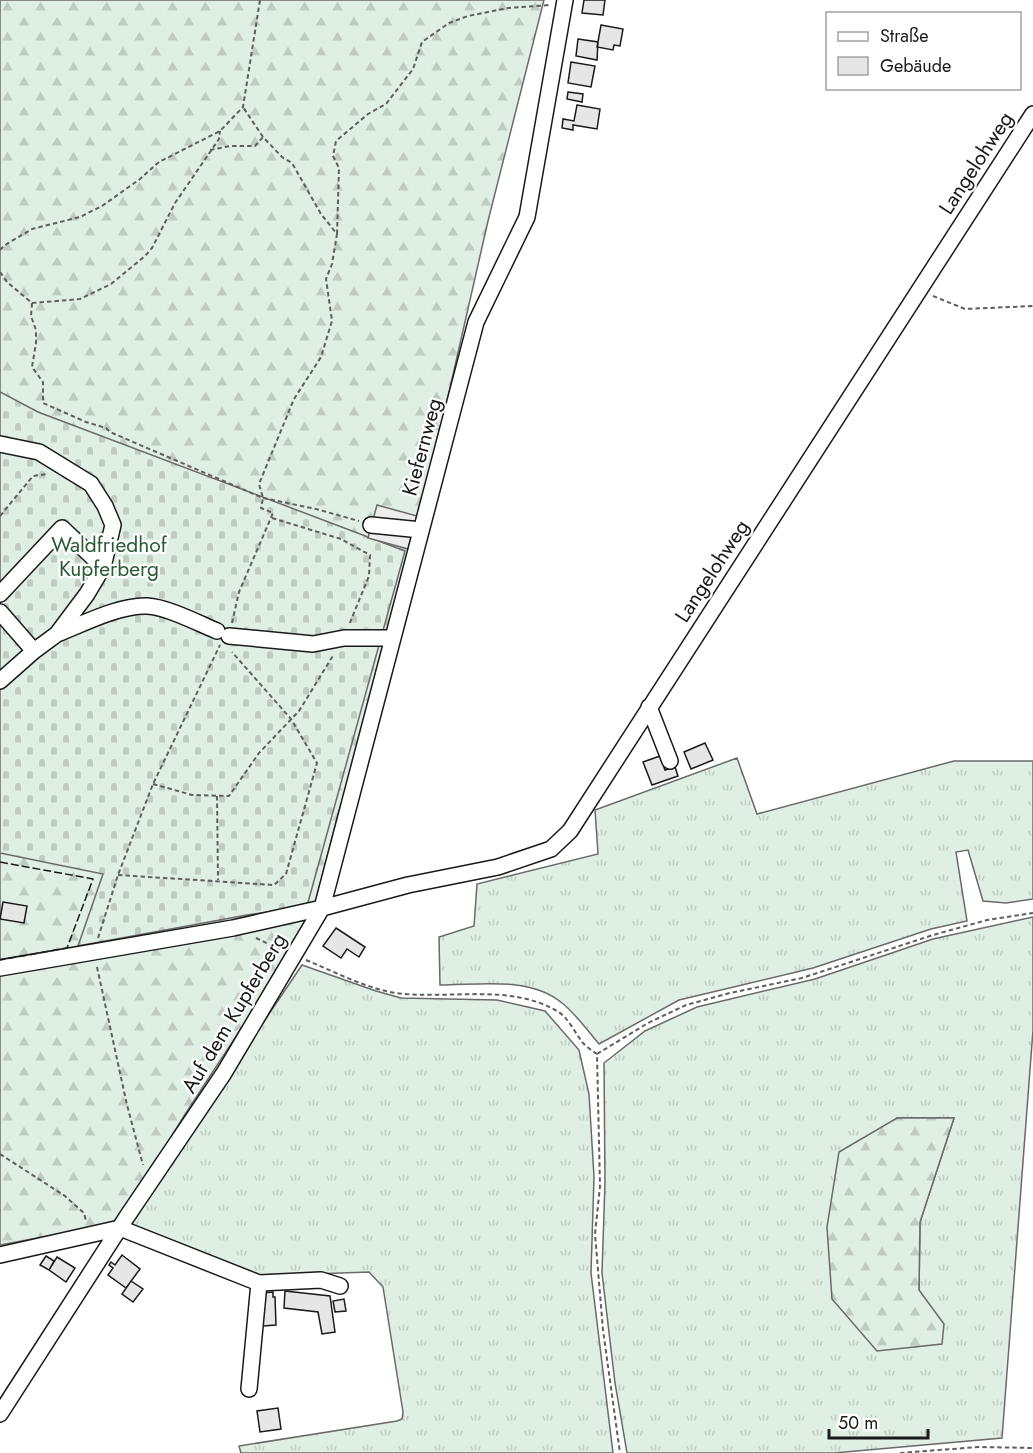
<svg xmlns="http://www.w3.org/2000/svg" width="1033" height="1453" font-family="Jost,sans-serif">
	<style>
		.grass { fill: url(#grass-tufts); stroke: #6a6a6a; stroke-width: 1.5; fill-rule: evenodd }
		.forest { fill: url(#forest-firs); stroke: #6a6a6a; stroke-width: 1.5 }
		.cemetery { fill: url(#cemetery-stones); stroke: #6a6a6a; stroke-width: 1.5 }
		.parking { fill: #ededed; stroke: #6a6a6a; stroke-width: 1.5 }
		.building { fill: #e6e6e6; stroke: #1a1a1a; stroke-width: 1.5 }
		.lines { fill: none; stroke-linecap: round; stroke-linejoin: round }
		.minor-casing { stroke: #1a1a1a; stroke-width: 18 }
		.path { stroke: #5f5f5f; stroke-width: 2; stroke-dasharray: 4.5 3; stroke-linecap: butt }
		.minor { stroke: #fff; stroke-width: 15 }
		.fence { stroke: #1a1a1a; stroke-width: 1.5; stroke-dasharray: 8 3; stroke-linecap: butt }
		.labels { text-anchor: middle; stroke-width: 4.5; stroke-linejoin: round; paint-order: stroke }
		.street-label { font-size: 21px; fill: #1a1a1a; stroke: #fff }
		.park-label { font-size: 21px; fill: #2b5a34; stroke: #fff }
	</style>
	<defs>
		<pattern id="grass-tufts" width="24" height="20" patternUnits="userSpaceOnUse" patternTransform="scale(1.5)"><rect width="24" height="20" fill="#e0efe3"/><path d="M3 7l-1-3M5 7V3M7 7l1-3M15 17l-1-3M17 17v-4M19 17l1-3" fill="none" stroke="#c0ccc2"/></pattern>
		<pattern id="forest-firs" width="22" height="20" patternUnits="userSpaceOnUse" patternTransform="scale(1.5)"><rect width="22" height="20" fill="#e0efe3"/><path d="M5 1l3.5 6h-7zM16 11l3.5 6h-7z" fill="#c0ccc2"/></pattern>
		<pattern id="cemetery-stones" width="16" height="16" patternUnits="userSpaceOnUse" patternTransform="scale(1.5)"><rect width="16" height="16" fill="#e0efe3"/><path d="M2 7V4a2 2 0 0 1 4 0v3zM10 15v-3a2 2 0 0 1 4 0v3z" fill="#c0ccc2"/></pattern>
	</defs>
	<rect width="100%" height="100%" fill="#fff"/>
	<!-- grass -->
	<path class="grass" d="M737 758 757 814 954 761H1033V899L1006 903 983 901 968 850 956 852 967 921 931 929 813 968 679 1000 599 1044C587 1030 576 1014 562 1003 530 976 479 985 440 985L439 937 474 926 477 884 598 854 595 810Z
		M1033 917V1030L1002 1438 834 1453H627L615 1383 602 1273 605 1182 604 1063 645 1031 697 1007 815 979 933 939ZM897 1118H954L920 1222 919 1290Z
		M302 965 376 991 401 998 497 1000 545 1011 579 1050 589 1094 594 1177 591 1273 613 1453H241L239 1446 397 1421 402 1419 403 1412 383 1287 369 1272 257 1276 128 1228 129 1222Z"/>
	<!-- forest -->
	<path class="forest" d="M0 0H544L488 221 393 638 339 811 310 923 184 1116 138 1191 112 1224 0 1245Z
		M897 1118H954L920 1222 919 1290 944 1324 942 1344 877 1351 832 1299 827 1227 839 1152Z"/>
	<!-- cemetery -->
	<path class="cemetery" d="M0 392 38 412 405 551 307 906 247 915 78 946 103 874 0 853Z"/>
	<!-- parking -->
	<path class="parking" d="M377 505 417 516 408 549 368 538Z"/>
	<!-- building -->
	<path class="building" d="M584 0H605L603 15 582 13Z
		M601 25 623 29 620 46 614 45 613 50 597 47Z
		M578 39 598 42 597 60 576 56Z
		M571 62 595 66 591 87 568 83Z
		M568 92 583 94 582 102 567 99Z
		M577 105 600 109 597 129 573 125V130L562 128 563 119 574 121Z
		M705 743 713 760 691 769 684 752Z
		M660 756 665 770 675 767 678 776 652 785 643 762Z
		M3 902 27 906 24 923 0 919Z
		M336 928 365 947 359 957 347 949 341 958 323 946Z
		M122 1255 140 1269 126 1288 108 1275 113 1268 109 1265 111 1262 115 1265Z
		M46 1256 54 1261 49 1270 40 1265Z
		M57 1257 75 1268 66 1282 49 1270Z
		M131 1281 143 1289 133 1302 122 1294Z
		M285 1291 330 1296 335 1332 322 1334 318 1312 284 1308Z
		M273 1292V1297H275L276 1325 263 1326 262 1293Z
		M344 1299 346 1311 335 1312 333 1301Z
		M278 1408 281 1429 260 1432 257 1411Z"/>
	<g class="lines">
		<!-- minor casing -->
		<g class="minor-casing">
			<path id="minor" d="M0 444 39 452 91 484 105 506 113 525 103 567 87 594 57 634 34 651 0 681
				M371 525 421 530
				M0 594 62 528 103 567
				M0 612 34 651
				M57 634C83 624 119 605 147 606 167 607 198 623 217 631
				M229 636 313 644 344 638H393
				M649 707 670 761
				M0 968 233 928 322 908 408 885 498 867 551 849 570 831 1033 114
				M0 1255 120 1228 259 1283 321 1280 340 1286
				M249 1389 259 1283
				M0 1414 126 1218 224 1073 322 908 476 322 527 217 565 0"/>
		</g>
		<!-- path -->
		<path class="path" d="M210 150 230 146H255L263 137
			M337 234 339 168 333 156 336 141 368 114 386 104 413 69 422 42 449 23 468 16 508 8 550 5
			M0 250 5 245 32 229 80 217 102 206 140 179 159 162 220 131 243 107 260 0
			M0 272 7 282 32 303 31 316 36 330V343L32 367 43 382V403L86 422 106 428 110 432 263 498 316 509 359 521
			M933 296 965 309 1033 306
			M32 303 80 299 111 284 145 256 152 248 175 203 219 139 220 131
			M0 516 33 476 48 474
			M272 518 341 539 370 555 369 576 349 625
			M232 623 239 592 273 513 261 508 263 498 259 484 294 399 321 357 332 321 326 279 332 264 337 234 321 214 292 163 282 157 263 137 243 107
			M153 784 192 795 229 796 259 753 299 711 334 654
			M217 796 218 880
			M118 875 274 885 286 874 317 763 291 719 232 652
			M98 938 118 875 153 784 220 645
			M256 938 281 950
			M306 960C335 972 365 988 396 993 449 1000 509 983 557 1011 568 1017 575 1033 583 1043 587 1047 592 1051 597 1054L600 1186 595 1234 603 1330 620 1453
			M97 967 127 1105 143 1165
			M597 1054 648 1023 686 1005 730 993 802 978 933 935 987 920 1033 913
			M0 1154 65 1196 84 1213 86 1221
			M900 1453 978 1447 1033 1448"/>
		<!-- minor -->
		<use href="#minor" class="minor"/>
		<!-- fence -->
		<path class="fence" d="M0 862 93 879 67 948 0 960"/>
	</g>
	<g class="labels">
		<!-- street labels -->
		<g class="street-label">
			<text transform="translate(976 163) rotate(-57)" y="7">Langelohweg</text>
			<text transform="translate(422 447) rotate(-75)" y="7">Kiefernweg</text>
			<text transform="translate(712 571) rotate(-57)" y="7">Langelohweg</text>
			<text transform="translate(234 1013) rotate(-59)" y="7">Auf dem Kupferberg</text>
		</g>
		<!-- park labels -->
		<g class="park-label">
			<text x="109" y="552">Waldfriedhof<tspan x="109" dy="24">Kupferberg</tspan></text>
		</g>
	</g>
	<!-- legend -->
	<rect x="826" y="12" width="195" height="78" fill="#ffffff" stroke="#a3a3a3" stroke-width="1.5"/>
	<rect x="838" y="32" width="30" height="9" fill="#ffffff" stroke="#a3a3a3" stroke-width="1.5"/>
	<text x="880" y="42" font-size="18" fill="#1a1a1a">Straße</text>
	<rect x="838" y="57" width="30" height="18" fill="#e6e6e6" stroke="#a3a3a3" stroke-width="1.5"/>
	<text x="880" y="72" font-size="18" fill="#1a1a1a">Gebäude</text>
	<!-- scale -->
	<path d="M829 1429v9h99v-9" fill="none" stroke="#1a1a1a" stroke-width="3"/>
	<text x="838" y="1429" font-size="18" fill="#1a1a1a" stroke="#ffffff" stroke-width="4.5" paint-order="stroke">50 m</text>
</svg>
